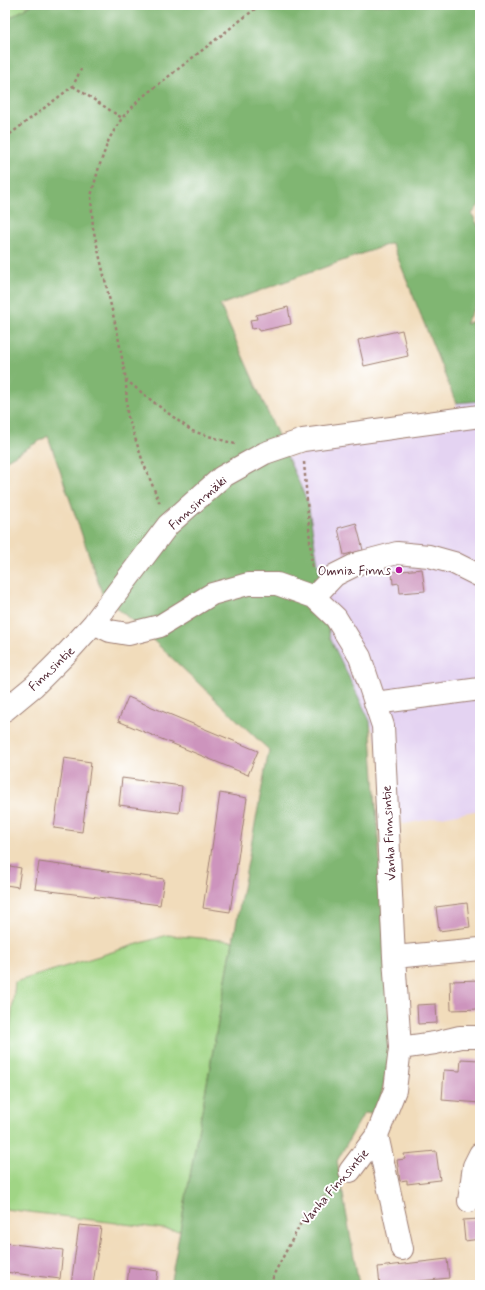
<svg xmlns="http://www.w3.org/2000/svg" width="485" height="1290" font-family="Mynerve,sans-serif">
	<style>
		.built { fill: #e4d3f2 }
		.green { fill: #a0d585; stroke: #757a58 }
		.forest { fill: #80b672; stroke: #656a4e }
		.building { fill: #cd94bd }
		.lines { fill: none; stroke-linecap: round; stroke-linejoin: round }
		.minor-casing { stroke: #9e7e73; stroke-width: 24 }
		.path { stroke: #9e7e73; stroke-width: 2.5; stroke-dasharray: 3 3; stroke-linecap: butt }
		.minor { stroke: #fff; stroke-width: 22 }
		.poi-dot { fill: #b5179e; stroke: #fff; stroke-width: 1.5 }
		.labels { text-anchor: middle; stroke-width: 4; stroke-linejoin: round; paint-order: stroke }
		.street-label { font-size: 13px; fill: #4a1f2b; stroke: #fff }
		.poi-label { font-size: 13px; fill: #4a1f2b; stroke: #fff; text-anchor: end }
	</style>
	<rect width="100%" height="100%" fill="#fff"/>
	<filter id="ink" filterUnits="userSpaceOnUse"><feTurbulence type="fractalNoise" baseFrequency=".025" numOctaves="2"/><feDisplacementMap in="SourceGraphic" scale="8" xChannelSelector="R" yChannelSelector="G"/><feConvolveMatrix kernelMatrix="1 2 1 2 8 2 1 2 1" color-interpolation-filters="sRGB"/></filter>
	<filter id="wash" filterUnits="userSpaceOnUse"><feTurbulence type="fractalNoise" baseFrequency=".012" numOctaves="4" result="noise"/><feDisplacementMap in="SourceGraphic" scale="16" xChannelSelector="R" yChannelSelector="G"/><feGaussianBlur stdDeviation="0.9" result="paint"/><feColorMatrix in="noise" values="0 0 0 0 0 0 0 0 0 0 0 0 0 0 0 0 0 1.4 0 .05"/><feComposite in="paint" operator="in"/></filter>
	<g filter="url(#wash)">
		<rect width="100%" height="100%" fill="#f1dcbb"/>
		<!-- built -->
		<path class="built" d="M480 401V810L403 824 370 721 330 638 308 503 287 457 459 425 456 403Z"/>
		<!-- green -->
		<path class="green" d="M5 5H31L5 21Z
			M167 935 233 941 180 1231 5 1209V1082L15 982Z"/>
		<!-- forest -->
		<path class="forest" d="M31 5H480V204L472 214 480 229V298L465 324 480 319V401L456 403 392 243 220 305 308 503 330 638 370 721 387 964 391 1052 377 1114 364 1113 337 1161 359 1285H170L233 941 269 750 138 626 103 596 48 436 5 461V21Z"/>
		<g id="blocks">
			<!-- building -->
			<path class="building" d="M288 307 291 324 260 331 259 328 252 329 250 320 257 319 256 315Z
				M402 330 408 356 364 366 358 340Z
				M356 523 363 550 344 555 338 528Z
				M422 569 425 591 400 593 399 583 393 584 392 572Z
				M128 697 258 751 248 775 118 721Z
				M64 758 91 762 82 832 54 828Z
				M122 778 182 786 179 813 119 805Z
				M220 793 247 798 230 912 203 908Z
				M39 862 164 879 160 905 35 889Z
				M10 866 21 868 18 887 6 885Z
				M467 903 470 927 439 931 436 907Z
				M480 980V1009L451 1010 450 981Z
				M436 1004 437 1023 418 1024 417 1005Z
				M461 1059 479 1060 478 1071 480 1072V1103L442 1100 444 1070 460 1071Z
				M436 1151 440 1180 407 1184V1180L400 1181 397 1160 405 1159 404 1154Z
				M480 1219V1239L465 1241 463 1220Z
				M79 1225 101 1227 93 1285H71Z
				M5 1243 63 1250 60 1279 5 1272Z
				M447 1259 449 1278 380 1285 378 1267Z
				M129 1267 158 1271 156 1285H127Z"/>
		</g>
	</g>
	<g filter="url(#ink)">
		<use href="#blocks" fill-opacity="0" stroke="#9e7e73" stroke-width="1"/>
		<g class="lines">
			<!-- minor casing -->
			<g class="minor-casing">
				<path id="minor" d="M314 597 335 575 359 563 397 553 429 556 454 563 480 576
					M94 623 110 631 128 634 160 626 212 594 248 584H277L314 597 336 618 360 657 383 726 394 957 400 1048 395 1090 377 1135 350 1171
					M375 703 480 689
					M5 710 34 686 68 652 94 623 168 525 222 477 265 453 303 440 480 416
					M394 957 480 949
					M400 1048 435 1043 460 1037H480
					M377 1135 402 1249
					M469 1201 474 1166 480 1154"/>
			</g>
			<!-- path -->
			<path class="path" d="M73 86 122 118
				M5 138 73 86 81 69
				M126 380 127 414 143 462 160 504
				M235 444 192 431 156 404 126 380 118 336 93 228 91 196 99 167 109 139 122 118 141 98 260 5
				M304 462 312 567
				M271 1285 274 1274 303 1219 336 1185"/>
			<!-- minor -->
			<use href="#minor" class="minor"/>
		</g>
	</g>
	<!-- markers -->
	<circle class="poi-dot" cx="399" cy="570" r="4"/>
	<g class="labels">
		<!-- street labels -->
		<g class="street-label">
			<text transform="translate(197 502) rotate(-42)" y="5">Finnsinmäki</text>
			<text transform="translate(51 668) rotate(-44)" y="5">Finnsintie</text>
			<text transform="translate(388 833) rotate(-93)" y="5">Vanha Finnsintie</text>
			<text transform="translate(334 1186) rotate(-49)" y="5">Vanha Finnsintie</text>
		</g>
		<!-- poi labels -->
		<g class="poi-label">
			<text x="391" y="575">Omnia Finns</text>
		</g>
	</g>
	<!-- margin -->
	<rect width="485" height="1290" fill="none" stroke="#fff" stroke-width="20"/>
</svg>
